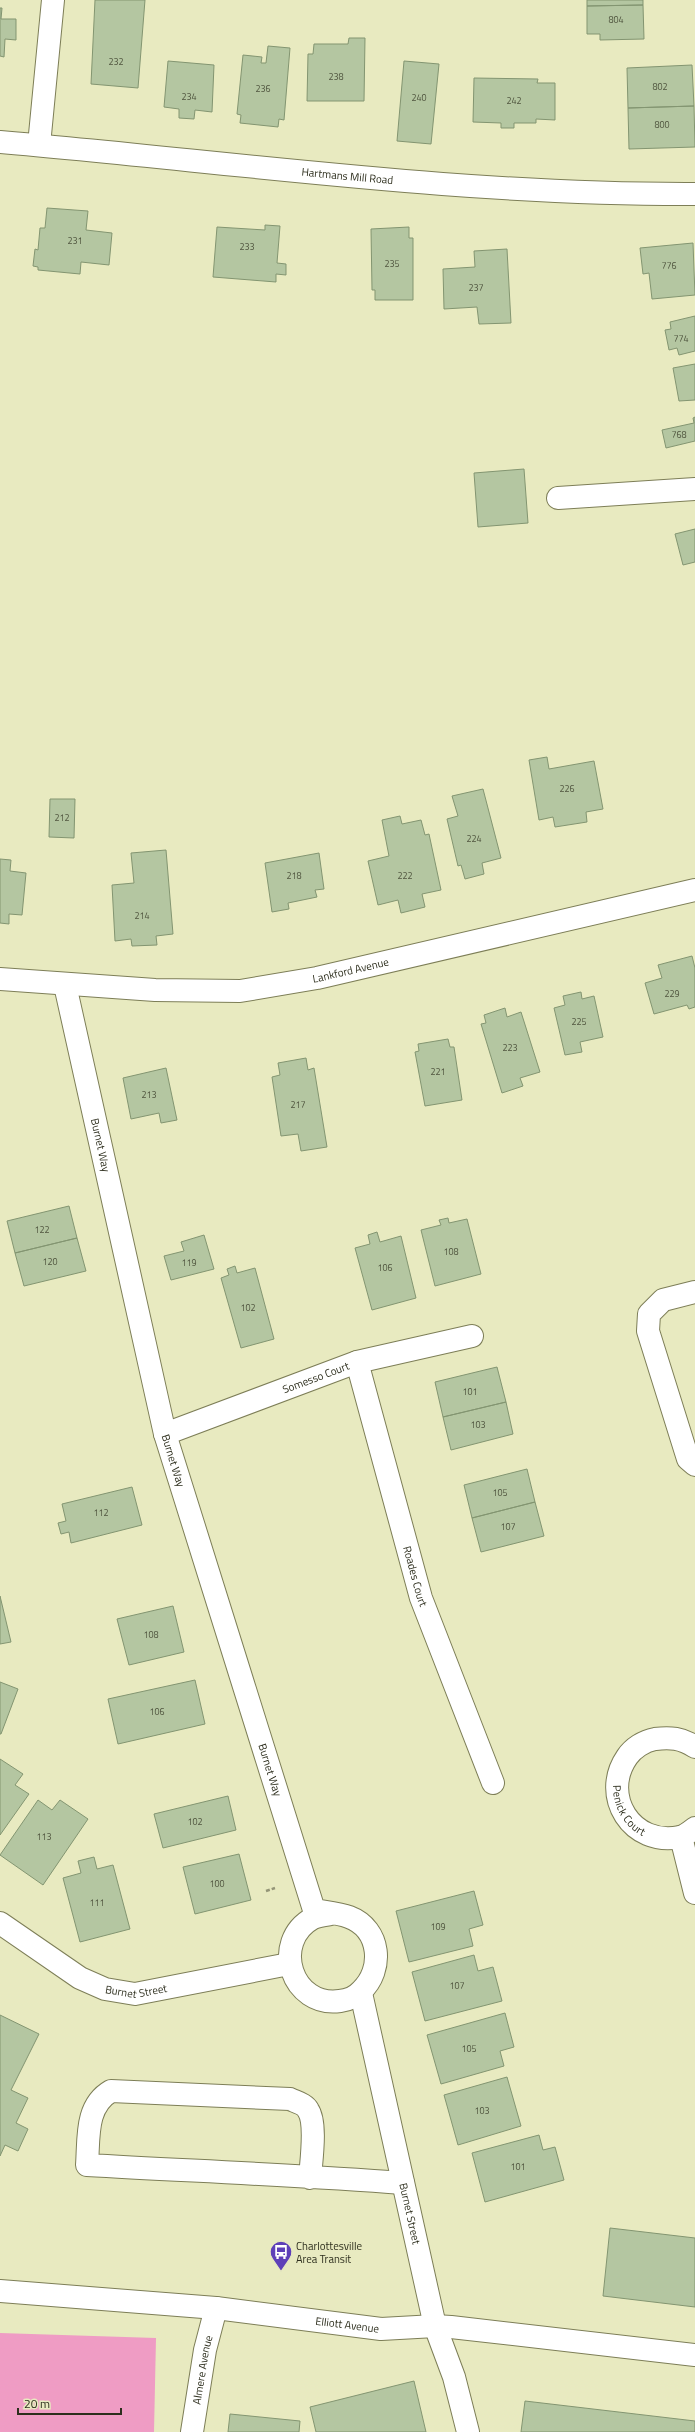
<svg xmlns="http://www.w3.org/2000/svg" width="695" height="2432" font-family="'Titillium Web',sans-serif">
	<style>
		.green { fill: #ef9cc4 }
		.building { fill: #b4c6a1; stroke: #839571 }
		.lines { fill: none; stroke-linecap: round; stroke-linejoin: round }
		.minor-casing { stroke: #7d7e57; stroke-width: 24 }
		.path { stroke: #949577; stroke-width: 2.5; stroke-dasharray: 4 2; stroke-linecap: butt }
		.minor { stroke: #fff; stroke-width: 22 }
		.labels { text-anchor: middle; stroke-width: 3.5; stroke-linejoin: round; paint-order: stroke }
		.number-label { font-size: 9px; fill: #4f543e }
		.street-label { font-size: 11px; fill: #2d2e1d; stroke: #e8eac0 }
		.poi-label { font-size: 11px; fill: #2d2e1d; stroke: #e8eac0; text-anchor: start }
	</style>
	<rect width="100%" height="100%" fill="#e8eac0"/>
	<!-- green -->
	<path class="green" d="M0 2333 156 2338 154 2432H0Z"/>
	<!-- building -->
	<path class="building" d="M95 0H145L138 88 91 84Z
		M587 0H643V5L587 6Z
		M643 5 644 39 600 40V34H587V6Z
		M0 8H2L1 19H16V40L5 39 4 57 0 56Z
		M349 38H365L364 101H307L308 54H313L314 44H348Z
		M268 46 290 48 284 120 279 119 278 127 240 123 241 115 237 114 243 55 262 57 261 63H266Z
		M168 61 214 65 212 112 195 110 194 119 179 118V109L164 107Z
		M404 61 439 64 431 144 397 141Z
		M692 65 694 106 628 108 627 68Z
		M474 78 538 79 537 83H555V120L536 119V123H514V128H501V123L473 122Z
		M694 106 695 147 629 149 628 108Z
		M47 208 88 211 86 230 112 233 109 265 81 262 80 274 38 270V267L33 266 35 249 38 250 40 228H45Z
		M265 225 280 226 277 263 286 264V275L276 274V282L213 277 217 227 265 230Z
		M409 227V238H413V300H375V290H372L371 229Z
		M693 243 695 295 652 299 649 273 643 274 640 248Z
		M507 249 511 323 479 324 477 307 444 309 443 269 475 267 474 251Z
		M695 316V351L679 355 677 348 669 350 665 330 671 329 670 322Z
		M695 364V400L679 401 673 368Z
		M695 417V441L666 448 662 430 694 423 693 418Z
		M524 469 528 523 478 527 474 473Z
		M695 529V562L683 565 675 534Z
		M547 757 549 769 594 761 603 809 586 812 587 822 555 827 553 817 539 820 529 760Z
		M483 789 501 858 482 863 484 874 465 879 461 865 458 866 447 819 458 816 452 796Z
		M50 799H75L74 838 49 837Z
		M400 816 402 824 421 820 425 835 429 834 441 890 422 894 425 907 401 913 398 900 378 905 368 861 389 856 382 820Z
		M166 850 173 934 156 936 157 945 132 946 131 939 115 941 112 885 134 883 131 853Z
		M319 853 324 889 315 890 317 897 288 903 289 909 272 912 265 863Z
		M0 859 11 860 10 871 26 873 22 915 9 914V924L0 923Z
		M692 956 695 968V1007L689 1009 687 1005 654 1014 645 983 662 978 658 965Z
		M581 992 582 999 594 996 603 1037 580 1042 582 1052 565 1055 554 1008 565 1005 563 996Z
		M505 1008 507 1017 521 1012 540 1072 520 1078 523 1086 502 1093 481 1024 486 1023 484 1015Z
		M448 1039 450 1047H454L462 1100 425 1106 415 1052 419 1051 418 1044Z
		M306 1058 308 1070 314 1068 327 1147 301 1151 298 1134 281 1136 272 1077 280 1075 278 1063Z
		M166 1068 177 1120 161 1123 159 1113 131 1119 123 1078Z
		M69 1206 77 1238 15 1253 7 1221Z
		M448 1218 449 1223 467 1219 481 1274 435 1286 421 1230 441 1225 439 1220Z
		M377 1232 380 1242 401 1236 416 1298 372 1310 355 1248 370 1244 368 1235Z
		M204 1235 214 1269 171 1280 164 1256 184 1251 181 1242Z
		M77 1238 86 1271 24 1286 15 1253Z
		M235 1266 237 1273 255 1268 274 1339 241 1348 221 1278 229 1275 227 1269Z
		M497 1367 506 1402 443 1417 435 1382Z
		M506 1402 513 1434 451 1450 443 1417Z
		M527 1469 535 1502 472 1518 464 1485Z
		M132 1487 142 1525 71 1543 69 1532 61 1534 58 1523 66 1521 62 1504Z
		M535 1502 544 1536 481 1552 472 1518Z
		M0 1596 11 1642 0 1644Z
		M173 1606 184 1652 129 1665 117 1619Z
		M195 1680 205 1724 118 1744 108 1699Z
		M0 1682 18 1689 1 1734H0Z
		M0 1759 23 1774 15 1785 29 1794 0 1835Z
		M228 1796 236 1830 163 1848 154 1814Z
		M38 1800 52 1810 60 1800 88 1819 43 1885 0 1855Z
		M239 1854 251 1900 195 1914 183 1867Z
		M94 1857 97 1869 113 1865 130 1929 80 1942 63 1878 81 1873 78 1861Z
		M474 1891 483 1925 469 1929 473 1946 409 1962 396 1911Z
		M474 1955 478 1971 493 1967 502 2001 425 2021 412 1972Z
		M505 2013 514 2047 500 2051 504 2066 441 2084 427 2035Z
		M0 2015 39 2034 11 2090 28 2098 16 2123 28 2129 18 2151 5 2145 0 2156Z
		M507 2077 521 2126 458 2145 444 2095Z
		M539 2135 543 2150 555 2147 564 2180 485 2202 472 2153Z
		M610 2228 695 2238V2307L603 2296Z
		M414 2381 426 2432H316L310 2407Z
		M525 2401 695 2421V2432H521Z
		M230 2414 300 2421 299 2432H228Z"/>
	<g class="lines">
		<!-- minor casing -->
		<g class="minor-casing">
			<g id="minor">
				<path id="s1" d="M0 142C231 162 462 195 695 194"/>
				<path d="M39 145 53 0"/>
				<path d="M558 498 695 489"/>
				<path id="s2" d="M0 979 155 990 240 991 317 978 695 890"/>
				<path id="s3" d="M65 985 165 1434 314 1910C325 1912 339 1913 349 1917 381 1929 384 1970 361 1991 356 1997 347 2000 340 2001 292 2008 270 1942 313 1918 318 1916 325 1915 331 1914"/>
				<path d="M695 1292 663 1300 649 1314 648 1331 688 1459 695 1465"/>
				<path id="s4" d="M357 1362 421 1598 493 1783"/>
				<path id="s5" d="M165 1434 357 1362 472 1336"/>
				<path id="s6" d="M695 1747C682 1738 670 1737 655 1739 644 1741 633 1748 627 1757 600 1796 632 1847 680 1837 685 1836 691 1831 695 1828"/>
				<path d="M681 1837 695 1893"/>
				<path id="s7" d="M0 1923 80 1978 105 1989 135 1994 289 1964"/>
				<path id="s8" d="M361 1993 435 2326 454 2377 468 2432"/>
				<path d="M310 2178C311 2162 317 2123 308 2110 305 2104 296 2102 290 2099L111 2091C85 2106 89 2138 87 2165 192 2171 298 2175 403 2183"/>
				<path id="s9" d="M0 2291 216 2308 381 2329 435 2326 451 2327 695 2355"/>
				<path id="s10" d="M192 2432 205 2350 216 2308"/>
			</g>
		</g>
		<!-- path -->
		<path class="path" d="M266 1891 275 1888"/>
		<!-- minor -->
		<use href="#minor" class="minor"/>
	</g>
	<!-- icons -->
	<defs>
		<g id="bus-pin" transform="scale(1.15)"><path d="M0 17L-7.5 6A9.5 9.5 0 1 1 7.5 6Z" fill="#5e40b8" stroke="#e8eac0"/><path d="M-5-6H5V4H4V6H2V4H-2V6H-4V4H-5ZM-3.5-4V0h7V-4ZM-3.5 1.2v1.5H-2V1.2ZM2 1.2v1.5H3.5V1.2Z" fill="#fff"/></g>
	</defs>
	<g fill-rule="evenodd">
		<use href="#bus-pin" x="281" y="2252"/>
	</g>
	<g class="labels">
		<!-- number labels -->
		<g class="number-label">
			<text x="616" y="23">804</text>
			<text x="116" y="65">232</text>
			<text x="336" y="80">238</text>
			<text x="660" y="90">802</text>
			<text x="263" y="92">236</text>
			<text x="189" y="100">234</text>
			<text x="419" y="101">240</text>
			<text x="514" y="104">242</text>
			<text x="662" y="128">800</text>
			<text x="75" y="244">231</text>
			<text x="247" y="250">233</text>
			<text x="392" y="267">235</text>
			<text x="669" y="269">776</text>
			<text x="476" y="291">237</text>
			<text x="681" y="342">774</text>
			<text x="679" y="438">768</text>
			<text x="567" y="792">226</text>
			<text x="62" y="821">212</text>
			<text x="474" y="842">224</text>
			<text x="294" y="879">218</text>
			<text x="405" y="879">222</text>
			<text x="142" y="919">214</text>
			<text x="672" y="997">229</text>
			<text x="579" y="1025">225</text>
			<text x="510" y="1051">223</text>
			<text x="438" y="1075">221</text>
			<text x="149" y="1098">213</text>
			<text x="298" y="1108">217</text>
			<text x="42" y="1233">122</text>
			<text x="451" y="1255">108</text>
			<text x="50" y="1265">120</text>
			<text x="189" y="1266">119</text>
			<text x="385" y="1271">106</text>
			<text x="248" y="1311">102</text>
			<text x="470" y="1395">101</text>
			<text x="478" y="1428">103</text>
			<text x="500" y="1496">105</text>
			<text x="101" y="1516">112</text>
			<text x="508" y="1530">107</text>
			<text x="151" y="1638">108</text>
			<text x="157" y="1715">106</text>
			<text x="195" y="1825">102</text>
			<text x="44" y="1840">113</text>
			<text x="217" y="1887">100</text>
			<text x="97" y="1906">111</text>
			<text x="438" y="1930">109</text>
			<text x="457" y="1989">107</text>
			<text x="469" y="2052">105</text>
			<text x="482" y="2114">103</text>
			<text x="518" y="2170">101</text>
		</g>
		<!-- street labels -->
		<g class="street-label">
			<text dy="4" stroke="none"><textPath href="#s1" startOffset="349">Hartmans Mill Road</textPath></text>
			<text dy="4" stroke="none"><textPath href="#s2" startOffset="353">Lankford Avenue</textPath></text>
			<text dy="4" stroke="none"><textPath href="#s3" startOffset="164">Burnet Way</textPath></text>
			<text dy="4" stroke="none"><textPath href="#s5" startOffset="161">Somesso Court</textPath></text>
			<text dy="4" stroke="none"><textPath href="#s3" startOffset="488">Burnet Way</textPath></text>
			<text dy="4" stroke="none"><textPath href="#s4" startOffset="222">Roades Court</textPath></text>
			<text dy="4" stroke="none"><textPath href="#s3" startOffset="812">Burnet Way</textPath></text>
			<text dy="4" stroke="none"><textPath href="#s6" startOffset="135">Penick Court</textPath></text>
			<text dy="4" stroke="none"><textPath href="#s7" startOffset="156">Burnet Street</textPath></text>
			<text dy="4" stroke="none"><textPath href="#s8" startOffset="226">Burnet Street</textPath></text>
			<text dy="4" stroke="none"><textPath href="#s9" startOffset="349">Elliott Avenue</textPath></text>
			<text dy="4" stroke="none"><textPath href="#s10" startOffset="63">Almere Avenue</textPath></text>
		</g>
		<!-- poi labels -->
		<g class="poi-label">
			<text x="296" y="2250">Charlottesville<tspan x="296" dy="13">Area Transit</tspan></text>
		</g>
	</g>
	<!-- scale -->
	<path d="M18 2408v6h103v-6" fill="none" stroke="#2d2e1d" stroke-width="2"/>
	<text x="24" y="2408" font-size="12" fill="#2d2e1d" stroke="#e8eac0" stroke-width="3" paint-order="stroke">20 m</text>
</svg>
